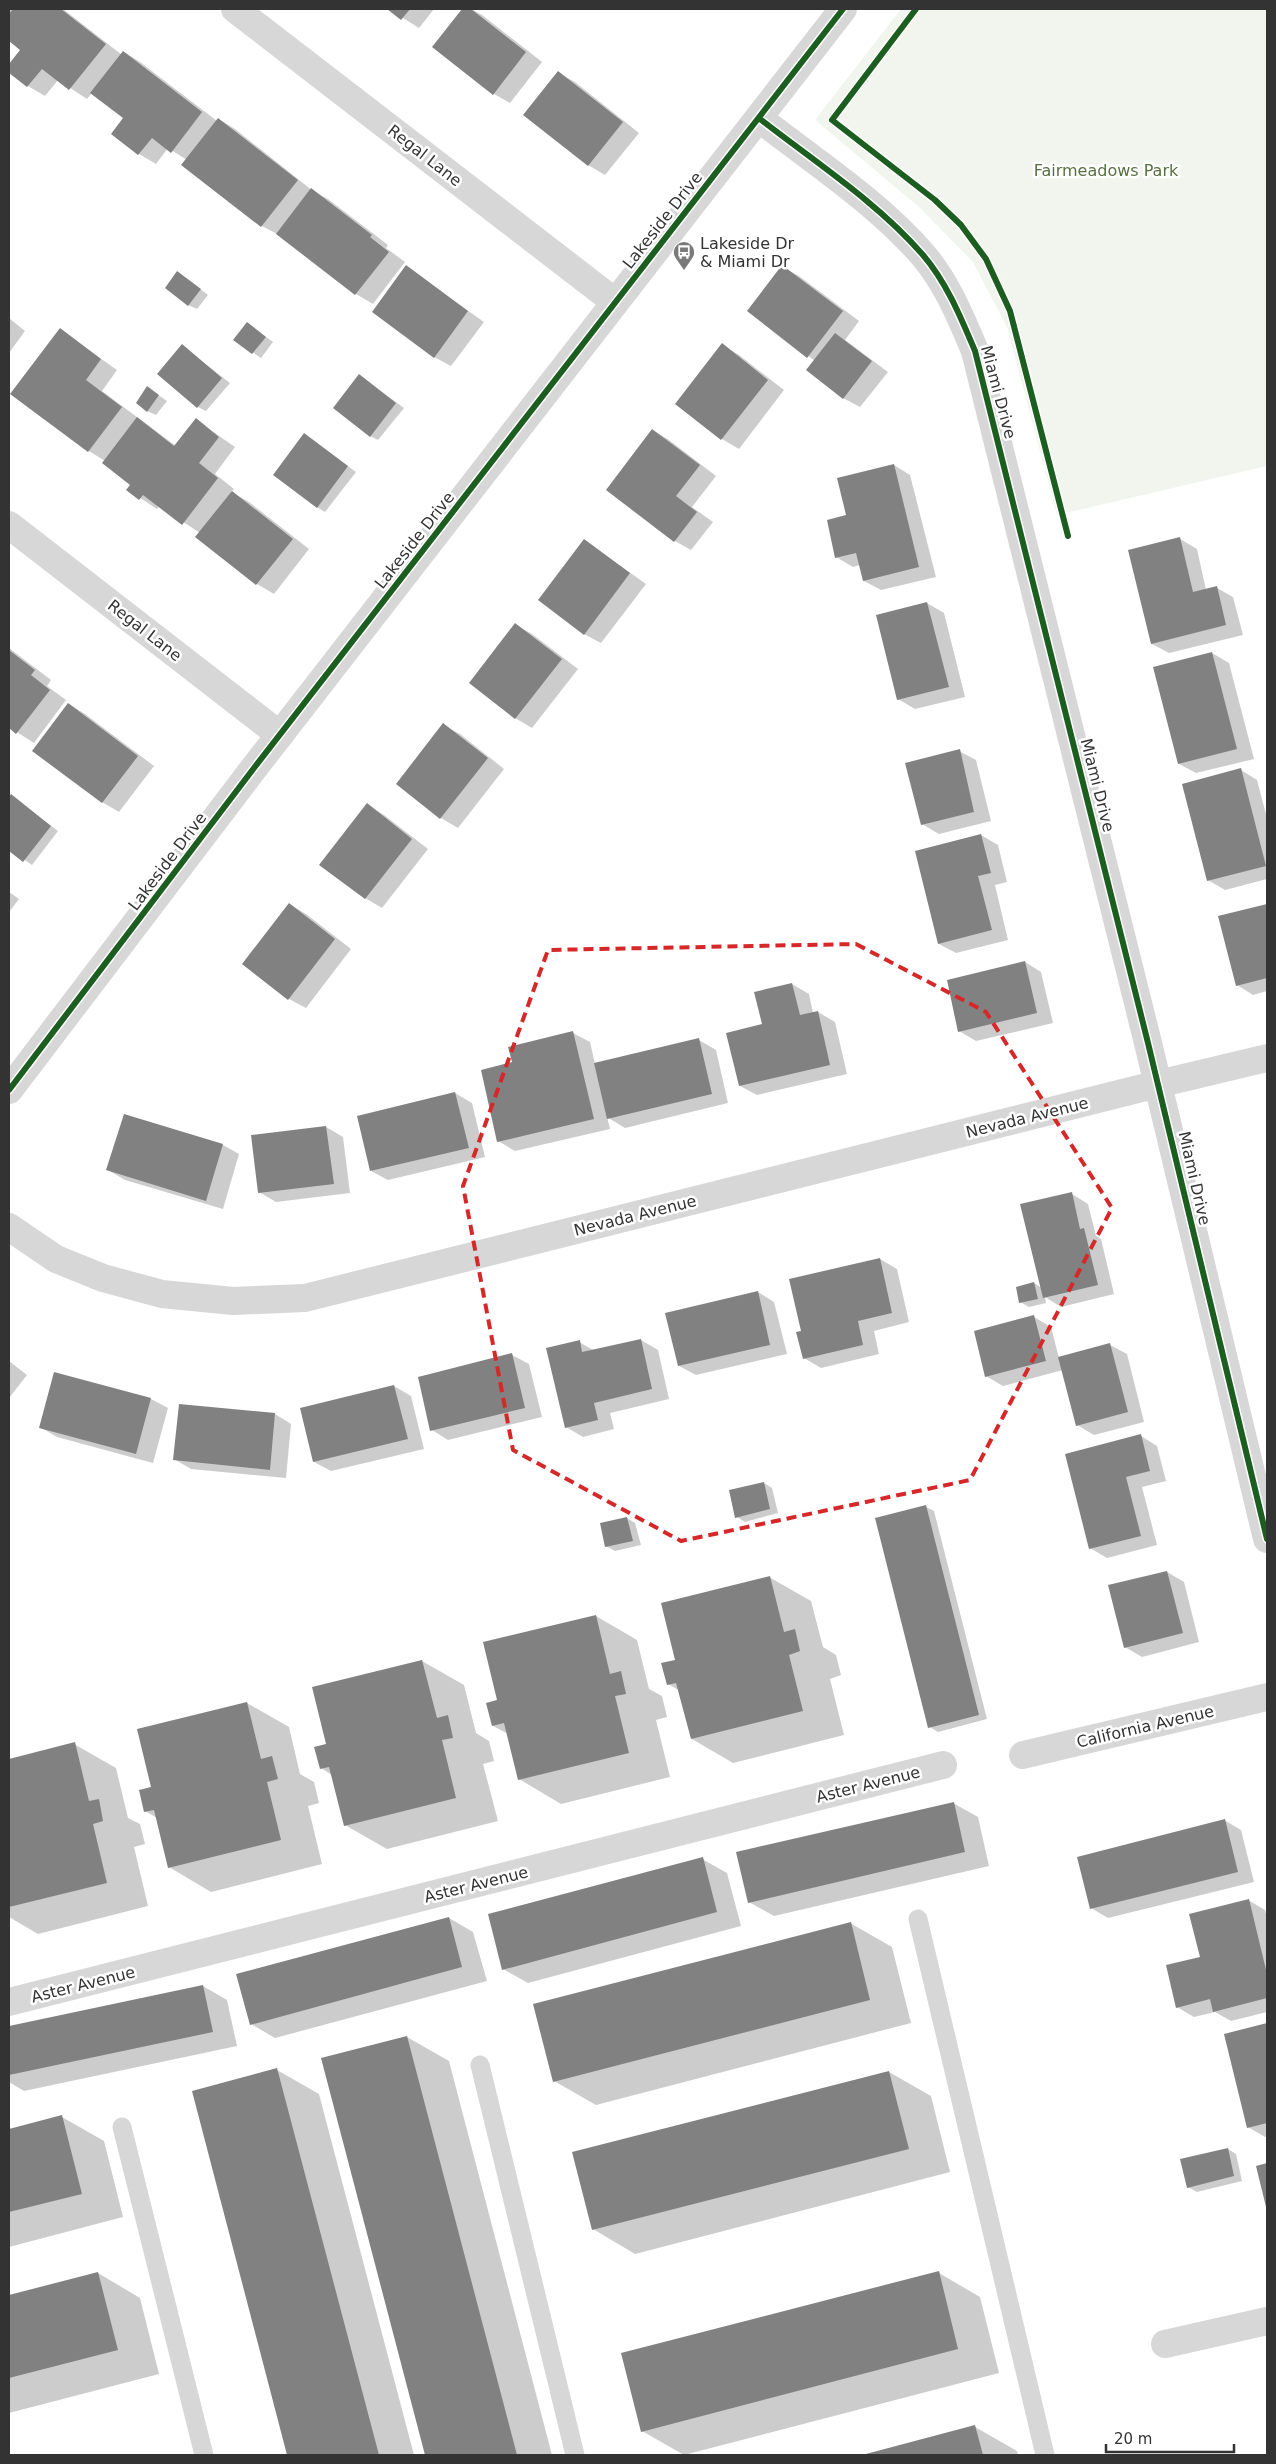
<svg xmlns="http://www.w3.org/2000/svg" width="1276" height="2464" font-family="'DejaVu Sans',sans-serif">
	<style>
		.green { fill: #f1f5ed }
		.shadow { fill: #0003 }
		.building { fill: #818181 }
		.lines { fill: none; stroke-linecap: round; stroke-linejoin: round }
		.service { stroke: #d7d7d7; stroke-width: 19 }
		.minor { stroke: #d7d7d7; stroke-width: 28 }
		.tertiary { stroke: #d7d7d7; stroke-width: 28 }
		.cycleway-casing { stroke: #fff; stroke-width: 9 }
		.cycleway { stroke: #1b5e20; stroke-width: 6 }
		.marked { fill: none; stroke: #d62828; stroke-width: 4; stroke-dasharray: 10 6; stroke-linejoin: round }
		.labels { text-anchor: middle; stroke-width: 5; stroke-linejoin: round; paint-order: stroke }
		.street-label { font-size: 16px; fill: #333; stroke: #fff }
		.park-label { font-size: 16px; fill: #56703f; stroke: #fff }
		.poi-label { font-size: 16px; fill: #333; stroke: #fff; text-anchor: start }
	</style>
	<rect width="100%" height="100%" fill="#fff"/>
	<!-- green -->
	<path class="green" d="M901 9H1267V466L1057 515 1007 327 973 262 919 207 815 120Z"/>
	<!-- shadow -->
	<path class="shadow" d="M9 9H63L122 55 124 52 140 62 217 121 218 119 235 129 313 191 328 199 388 245 386 248 405 262 373 304 356 294 279 235 262 226 183 165 187 160 168 148 156 164 139 154 112 134 125 118 92 93 87 99 58 80 45 96 28 86 9 71V66L22 50 9 39Z
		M389 9H434L419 28Z
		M463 9H471L482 15 542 62 510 103 494 94 434 47Z
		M558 73 575 82 639 133 605 175 588 165Z
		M406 267 484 322 451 366 434 357Z
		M782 267 799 276 859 321 845 340 888 372 860 407 843 398 815 361 749 311Z
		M186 278 208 295 197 309 188 305Z
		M9 318 25 331 9 353Z
		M255 329 273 342 261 358 235 340Z
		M60 330 117 370 102 391 176 446 196 420 235 447 215 474 234 489 231 492 249 502 309 549 274 594 257 584 196 537 200 533 159 506 157 509 128 490 132 484 105 461 89 451 12 394Z
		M722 345 739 355 784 390 739 449 722 439 677 404Z
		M182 346 230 383 206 411 198 407Z
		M360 376 404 408 378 440 370 436Z
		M148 388 167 401 156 415 147 411Z
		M652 430 669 440 716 476 692 507 713 522 691 550 675 541Z
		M305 435 356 472 325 512 317 507Z
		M894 465 910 475 936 577 881 590 864 581 860 565 853 567 836 557 848 516Z
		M1180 539 1197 549 1206 590 1217 588 1233 597 1243 635 1169 653 1152 644Z
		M584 540 646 584 601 643 584 634Z
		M927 603 944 613 965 697 915 709 898 699Z
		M516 625 532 634 578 669 532 728 515 718Z
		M9 648 51 680 47 686 66 700 34 743 9 727Z
		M1212 653 1229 663 1254 759 1196 773 1179 764Z
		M69 704 85 714 154 766 119 812 102 802Z
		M443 725 460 734 504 769 458 828 441 818 398 784Z
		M959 751 976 760 991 821 939 834 922 824Z
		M1241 770 1257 780 1267 818V879L1225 890 1208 880Z
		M11 796 58 831 32 865 9 849V799Z
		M367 805 384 815 428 849 382 908 365 898Z
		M981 835 998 845 1007 882 995 885 1008 940 956 953 939 944Z
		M9 892 19 899 9 912Z
		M289 904 306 914 351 949 306 1008 289 999Z
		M1267 905V991L1253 995 1237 985 1220 917Z
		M1025 962 1041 972 1053 1023 976 1041 959 1031Z
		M792 984 809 994 813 1013 818 1012 835 1022 847 1074 757 1095 740 1086 764 1025Z
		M573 1033 590 1042 595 1064 699 1040 716 1050 728 1103 625 1128 607 1117 610 1129 515 1151 498 1141 513 1063Z
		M455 1093 472 1103 485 1157 388 1180 371 1171Z
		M326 1127 343 1137 350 1193 276 1202 259 1192Z
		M223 1145 239 1154 223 1209 125 1180 108 1170Z
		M1072 1194 1088 1204 1096 1236 1101 1239 1114 1294 1061 1307 1045 1297 1046 1303 1029 1307 1020 1302 1034 1283 1042 1288Z
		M880 1259 897 1269 909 1322 874 1331 879 1354 821 1368 804 1358 802 1332Z
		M758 1292 774 1302 787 1354 696 1375 679 1366Z
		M1034 1317 1051 1327 1059 1358 1110 1345 1127 1354 1144 1422 1094 1435 1077 1425 1063 1370 1003 1386 986 1376Z
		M641 1340 658 1350 669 1399 610 1413 614 1429 583 1437 566 1427 579 1342 595 1351Z
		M512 1355 529 1364 542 1417 448 1440 432 1430Z
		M9 1361 27 1375 9 1398Z
		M394 1386 411 1396 424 1449 331 1471 314 1462Z
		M151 1399 168 1408 153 1463 57 1437 40 1427Z
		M275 1414 291 1424 286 1478 191 1469 174 1459Z
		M1141 1436 1157 1446 1166 1481 1142 1487 1157 1545 1107 1558 1090 1548Z
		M764 1483 772 1488 778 1513 745 1522 737 1517Z
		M926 1507 934 1511 987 1719 938 1732 930 1727Z
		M627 1518 635 1523 641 1545 615 1551 606 1546Z
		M1167 1572 1184 1582 1199 1642 1142 1657 1125 1647Z
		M769 1577 811 1601 823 1647 836 1655 841 1675 830 1679 844 1735 733 1763 692 1739 680 1691 668 1684 677 1661Z
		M596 1616 637 1640 649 1689 662 1696 667 1717 656 1720 670 1777 561 1804 519 1779 508 1734 493 1726 499 1701Z
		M422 1661 464 1685 476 1733 489 1741 494 1761 483 1764 498 1821 387 1849 345 1825 332 1775 321 1768Z
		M247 1703 289 1727 300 1774 314 1782 319 1803 308 1806 322 1864 211 1892 169 1867 157 1818 145 1811 153 1788Z
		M74 1744 116 1768 128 1818 140 1824 145 1844 134 1847 148 1906 38 1934 9 1917V1760Z
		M953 1803 978 1817 989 1866 774 1916 749 1902Z
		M1224 1820 1241 1830 1254 1882 1108 1918 1091 1908Z
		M702 1859 727 1873 741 1926 528 1983 503 1969Z
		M1248 1900 1265 1910 1267 1918V2012L1231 2021 1215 2012 1194 2017 1177 2007 1201 1958Z
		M449 1918 473 1932 487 1981 275 2038 251 2024Z
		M850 1923 892 1947 911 2023 596 2105 554 2081Z
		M203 1986 227 2000 237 2046 24 2091 9 2082V2027Z
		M1267 2024V2136L1265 2137 1248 2127 1225 2035Z
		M407 2037 449 2061 552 2455H427L323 2059Z
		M277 2070 319 2094 414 2455H289L193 2092Z
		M889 2072 931 2096 950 2172 635 2254 593 2229Z
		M62 2117 104 2141 123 2217 9 2247V2130Z
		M1228 2149 1236 2154 1242 2181 1197 2192 1188 2187Z
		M98 2273 140 2298 159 2374 9 2413V2296Z
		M939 2273 980 2297 999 2373 684 2455 642 2431Z
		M975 2427 1017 2451 1018 2455H864Z"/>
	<!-- building -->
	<path class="building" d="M13 9H61L106 44 69 90 42 69 27 87 9 73V64L20 50 9 41V14Z
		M387 9H410L401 20Z
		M462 9H471L526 52 493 95 432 47Z
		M123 51 202 112 171 153 152 138 138 155 111 134 123 118 90 93Z
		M558 71 623 122 588 166 523 115Z
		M218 118 298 180 261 227 181 165Z
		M311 188 372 235 370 237 389 252 355 295 276 234Z
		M406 265 468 311 434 358 372 312Z
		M782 265 843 311 807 358 747 311Z
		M177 271 201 289 188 306 165 288Z
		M247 322 266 337 252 354 233 340Z
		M60 328 101 359 86 380 122 407 88 452 10 394Z
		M835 333 872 361 843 399 806 370Z
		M722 343 768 380 721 440 675 404Z
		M182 344 222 378 197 408 157 374Z
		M359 374 396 403 370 437 333 408Z
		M147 386 159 395 147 412 136 403Z
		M137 417 174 446 196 418 219 437 199 463 218 478 182 525 143 495 139 500 126 490 130 485 102 463Z
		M652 429 700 465 676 496 697 512 674 542 606 490Z
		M304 433 348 466 317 508 273 475Z
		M894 464 919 567 863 581 856 553 835 558 827 520 846 515 837 478Z
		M232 491 293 539 256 585 195 537Z
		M1180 537 1193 592 1217 586 1226 625 1151 644 1128 550Z
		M584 539 630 573 584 635 538 600Z
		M927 602 949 687 897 700 876 615Z
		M515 623 562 659 515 719 469 683Z
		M9 650 35 670 31 675 50 690 16 734 9 728Z
		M1212 652 1237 749 1178 764 1153 667Z
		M68 703 138 756 102 803 32 751Z
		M443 723 488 758 440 819 396 784Z
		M960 749 974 812 921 825 905 763Z
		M1241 768 1266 866 1207 881 1182 784Z
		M11 794 51 826 23 862 9 851V797Z
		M367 803 412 839 365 899 319 865Z
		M981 834 991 873 978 876 992 930 938 944 915 851Z
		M289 903 335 939 288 1000 242 964Z
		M1267 904V978L1236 986 1218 916Z
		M1025 961 1037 1013 958 1032 947 980Z
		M792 983 800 1015 818 1011 830 1065 739 1086 726 1033 762 1024 754 992Z
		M573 1031 594 1119 497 1142 481 1070 512 1062 508 1047Z
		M699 1038 712 1094 607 1119 594 1063Z
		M455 1092 469 1148 370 1171 357 1116Z
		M124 1114 223 1144 206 1201 106 1170Z
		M326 1126 334 1184 258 1193 251 1135Z
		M1072 1192 1080 1229 1084 1228 1098 1285 1043 1298 1020 1204Z
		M880 1258 892 1313 858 1321 863 1345 803 1359 796 1332 801 1331 789 1279Z
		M1034 1282 1038 1299 1019 1303 1016 1287Z
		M758 1291 770 1345 678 1366 665 1313Z
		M1034 1315 1046 1361 985 1377 974 1331Z
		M641 1339 652 1389 594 1403 598 1420 565 1428 546 1348 580 1340 582 1352Z
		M1110 1343 1128 1412 1076 1426 1058 1357Z
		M512 1353 525 1408 430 1431 418 1377Z
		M54 1372 151 1398 136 1454 39 1428Z
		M394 1385 408 1439 313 1462 300 1408Z
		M179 1404 275 1413 270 1470 173 1460Z
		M1141 1434 1150 1471 1126 1477 1141 1536 1089 1549 1065 1454Z
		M764 1482 770 1509 735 1518 729 1490Z
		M926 1505 979 1715 928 1728 875 1518Z
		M627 1517 633 1541 605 1547 600 1523Z
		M1167 1571 1183 1633 1124 1648 1108 1585Z
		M770 1576 784 1632 795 1629 800 1651 789 1655 803 1711 691 1739 676 1683 667 1685 661 1663 675 1660 661 1603Z
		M596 1615 610 1674 621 1671 626 1694 615 1696 629 1753 518 1780 504 1723 492 1726 486 1703 497 1700 483 1642Z
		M422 1660 437 1718 448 1715 453 1738 442 1740 456 1798 344 1826 329 1767 320 1769 314 1747 326 1744 312 1687Z
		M247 1702 261 1759 272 1756 278 1779 267 1782 281 1840 168 1868 154 1810 144 1812 139 1790 151 1787 137 1729Z
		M75 1742 89 1801 99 1799 103 1821 93 1824 107 1883 9 1907V1759Z
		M954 1802 965 1852 748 1903 736 1852Z
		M1225 1819 1238 1872 1090 1909 1077 1857Z
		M703 1857 717 1912 502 1970 488 1914Z
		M1249 1899 1267 1974V1998L1213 2012 1210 1999 1176 2008 1166 1965 1200 1957 1189 1914Z
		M449 1917 462 1967 250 2025 236 1974Z
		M851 1922 870 2000 553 2082 533 2004Z
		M203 1985 213 2032 9 2075V2026Z
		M1267 2023V2123L1247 2128 1224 2034Z
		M407 2036 517 2455H425L321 2058Z
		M277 2068 379 2455H287L192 2091Z
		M889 2071 909 2149 592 2230 572 2152Z
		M62 2115 82 2194 9 2212V2129Z
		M1228 2148 1234 2176 1187 2188 1180 2159Z
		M1267 2163V2211L1256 2166Z
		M939 2271 958 2349 641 2432 621 2353Z
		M98 2272 118 2350 9 2378V2295Z
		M975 2425 983 2455H862Z"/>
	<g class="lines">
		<!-- service -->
		<path class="service" d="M918 1919 1045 2455
			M480 2065 575 2455
			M122 2127 204 2455"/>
		<!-- minor -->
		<path class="minor" d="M235 9 615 302
			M760 119C815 162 877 202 923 255 947 283 961 318 975 351L1148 1043 1267 1539
			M9 525 280 735
			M9 1227 56 1259 103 1278 162 1294 233 1301 305 1298 1158 1084 1267 1058
			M1023 1755 1267 1697
			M9 2002 943 1765
			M1165 2344 1267 2321"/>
		<!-- tertiary -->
		<path class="tertiary" d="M9 1090 254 768 843 9"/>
		<!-- cycleway casing -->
		<g class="cycleway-casing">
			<path id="cycleway" d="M916 9 832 120 935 200 961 225 986 259 1010 311 1068 536
				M760 119C815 162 877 202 923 255 947 283 961 318 975 351L1148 1043 1267 1539
				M9 1090 254 768 843 9"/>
		</g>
		<!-- cycleway -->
		<use href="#cycleway" class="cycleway"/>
	</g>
	<!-- marked area -->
	<path class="marked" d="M856 944 986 1012 1112 1208 970 1480 681 1541 513 1450 463 1186 548 950Z"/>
	<!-- icons -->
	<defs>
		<g id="bus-pin" transform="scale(1.125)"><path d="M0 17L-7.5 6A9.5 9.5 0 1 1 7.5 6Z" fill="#7a7a7a" stroke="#fff"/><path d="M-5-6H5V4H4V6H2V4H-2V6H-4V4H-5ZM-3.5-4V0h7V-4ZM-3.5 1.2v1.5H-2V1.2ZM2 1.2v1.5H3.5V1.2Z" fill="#fff"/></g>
	</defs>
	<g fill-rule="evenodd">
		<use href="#bus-pin" x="684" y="252"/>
	</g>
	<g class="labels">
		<!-- street labels -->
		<g class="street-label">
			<text transform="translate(425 155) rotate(38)" y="6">Regal Lane</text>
			<text transform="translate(662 220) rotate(-52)" y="6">Lakeside Drive</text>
			<text transform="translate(999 392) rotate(75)" y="6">Miami Drive</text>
			<text transform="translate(414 540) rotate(-52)" y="6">Lakeside Drive</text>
			<text transform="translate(145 630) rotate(38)" y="6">Regal Lane</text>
			<text transform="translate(1098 785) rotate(76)" y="6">Miami Drive</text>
			<text transform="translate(167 861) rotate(-53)" y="6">Lakeside Drive</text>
			<text transform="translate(1027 1117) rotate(-14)" y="6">Nevada Avenue</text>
			<text transform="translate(1195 1178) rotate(77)" y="6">Miami Drive</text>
			<text transform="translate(635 1215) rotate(-14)" y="6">Nevada Avenue</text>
			<text transform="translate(1145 1726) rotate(-13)" y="6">California Avenue</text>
			<text transform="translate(868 1784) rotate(-14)" y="6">Aster Avenue</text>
			<text transform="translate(476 1884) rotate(-14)" y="6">Aster Avenue</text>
			<text transform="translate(83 1984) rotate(-14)" y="6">Aster Avenue</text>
		</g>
		<!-- park labels -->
		<g class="park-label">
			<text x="1106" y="176">Fairmeadows Park</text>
		</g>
		<!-- poi labels -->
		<g class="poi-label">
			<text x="700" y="249">Lakeside Dr<tspan x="700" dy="18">&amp; Miami Dr</tspan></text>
		</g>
	</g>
	<!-- border -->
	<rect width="1276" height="2464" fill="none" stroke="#333333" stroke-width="20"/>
	<!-- scale -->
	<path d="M1106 2444v8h128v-8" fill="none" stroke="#333333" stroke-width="2.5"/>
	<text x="1114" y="2444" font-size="15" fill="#333333" stroke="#ffffff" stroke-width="4" paint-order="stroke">20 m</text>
</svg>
